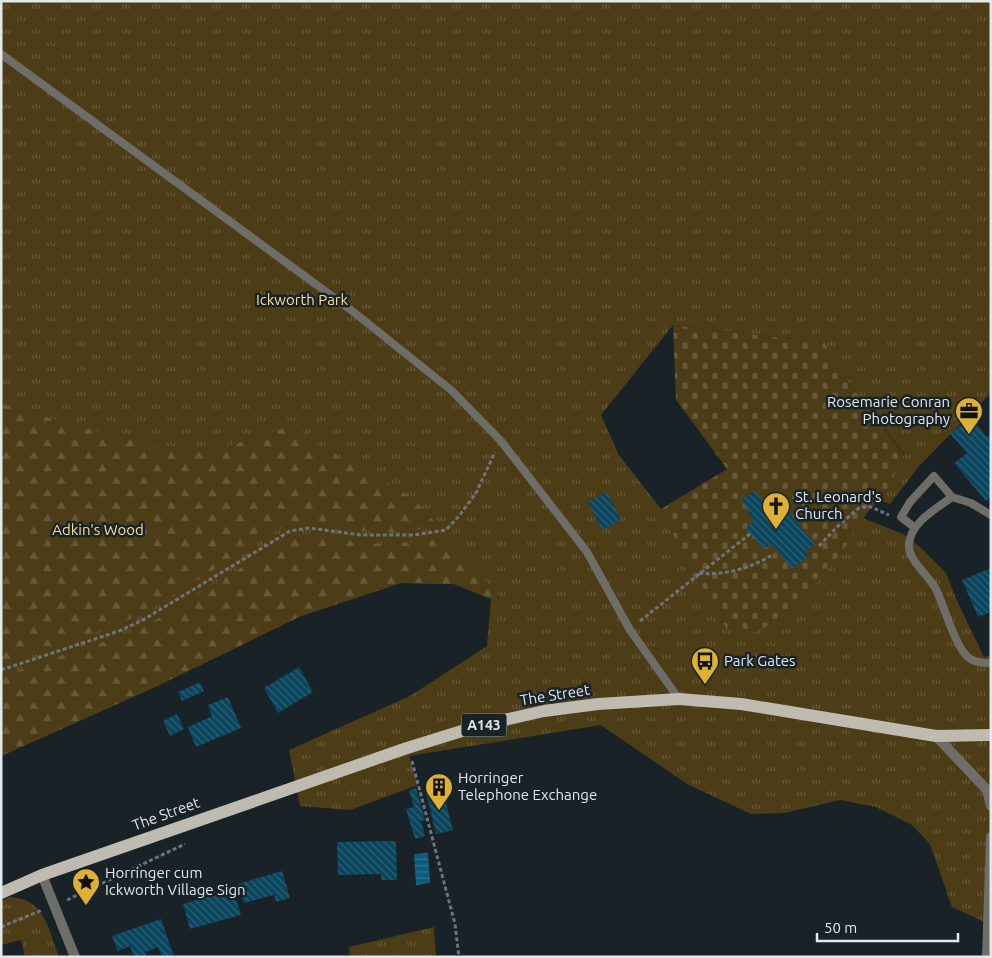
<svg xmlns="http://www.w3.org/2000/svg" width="992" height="958" font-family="Ubuntu,sans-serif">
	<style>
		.grass { fill: url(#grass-tufts) }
		.forest { fill: url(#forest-firs) }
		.cemetery { fill: url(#cemetery-stones) }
		.water { fill: url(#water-rules) }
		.building { fill: url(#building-back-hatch) }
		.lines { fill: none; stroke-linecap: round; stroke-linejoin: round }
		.path { stroke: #6c7479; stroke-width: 3; stroke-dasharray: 4 2.5; stroke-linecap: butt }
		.service { stroke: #6f6d68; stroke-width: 8 }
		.minor { stroke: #6f6d68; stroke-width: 10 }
		.primary { stroke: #bfbbb1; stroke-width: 12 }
		.labels { text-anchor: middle; stroke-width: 5; stroke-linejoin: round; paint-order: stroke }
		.shield { fill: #182227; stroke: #a5adb1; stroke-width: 1 }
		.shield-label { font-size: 14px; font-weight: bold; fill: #e2e8ec }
		.park-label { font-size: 15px; fill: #fbde97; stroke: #182227 }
		.poi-label { font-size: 15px; fill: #e2e8ec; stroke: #182227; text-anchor: start }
		.street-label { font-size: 15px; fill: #e2e8ec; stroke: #182227 }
	</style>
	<defs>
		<pattern id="grass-tufts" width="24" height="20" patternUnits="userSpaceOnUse" patternTransform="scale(1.25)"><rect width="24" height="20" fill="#4c3d17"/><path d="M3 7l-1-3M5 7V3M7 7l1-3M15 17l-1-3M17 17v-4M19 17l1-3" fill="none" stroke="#665939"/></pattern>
		<pattern id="forest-firs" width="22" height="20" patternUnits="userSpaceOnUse" patternTransform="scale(1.25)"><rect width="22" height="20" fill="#4c3d17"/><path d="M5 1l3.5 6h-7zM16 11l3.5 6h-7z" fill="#665939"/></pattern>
		<pattern id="cemetery-stones" width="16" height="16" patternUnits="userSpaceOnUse" patternTransform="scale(1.25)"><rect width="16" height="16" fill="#4c3d17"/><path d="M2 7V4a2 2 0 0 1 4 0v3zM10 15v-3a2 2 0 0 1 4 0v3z" fill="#665939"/></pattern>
		<pattern id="water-rules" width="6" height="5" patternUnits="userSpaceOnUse" patternTransform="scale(1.25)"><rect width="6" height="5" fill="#0d5c7e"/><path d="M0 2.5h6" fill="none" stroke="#307390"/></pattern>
		<pattern id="building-back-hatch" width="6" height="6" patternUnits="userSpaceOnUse" patternTransform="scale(1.25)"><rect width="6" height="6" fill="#0a455e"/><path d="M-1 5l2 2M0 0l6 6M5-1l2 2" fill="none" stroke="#2d6075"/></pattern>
	</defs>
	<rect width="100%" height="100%" fill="#182227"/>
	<!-- grass -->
	<path class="grass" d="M1 1H991V393L920 465 890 504 882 501 904 454 839 370 825 343 673 325 601 415 619 455 661 509 693 577 841 554 863 518 903 534 921 548 946 573 957 601 984 657 991 655V925L952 907 930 844 912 825 876 807 840 800 784 813 751 814 687 784 601 725 409 756 418 785 350 810 300 806 289 750 410 696 487 646 491 599 454 584 401 583 301 616 153 688 1 756Z
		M9 897C44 897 49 930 59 957H25L21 940 1 945V901Z
		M434 927 436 957H350L349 947Z"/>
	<!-- forest -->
	<path class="forest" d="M1 404 71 424 164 448 219 449 272 431 292 426 299 428 310 436 323 449H332L340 459 352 460 414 499 438 526C418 529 396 534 376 532 349 530 320 517 292 524 286 525 280 529 274 532L148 611 119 624 1 664Z
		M301 537H328L368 544 422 542 447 537 503 600 491 599 454 584 401 583 301 616 153 688 1 756V676L141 629 280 544Z"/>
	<!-- cemetery -->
	<path class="cemetery" d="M673 325 825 343 839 370 904 455 882 501 871 507 841 554 804 597 772 623 756 632 743 635 727 629 693 577 661 509 727 469 676 400Z"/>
	<!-- water -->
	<path class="water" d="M428 853 430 883 416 885 414 854Z"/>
	<!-- building -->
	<path class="building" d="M971 417 987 437 991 434V497L986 501 954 463 967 453 950 434Z
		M754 490 763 501 773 493 815 544 805 551 809 556 792 569 772 544 764 549 746 528 754 521 748 513 750 512 741 501Z
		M607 492 621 520 602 530 588 502Z
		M991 568V612L978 617 962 580Z
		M299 667 313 692 278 713 264 688Z
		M200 682 204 691 182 701 178 692Z
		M228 697 241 728 196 747 188 727 212 716 208 705Z
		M177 714 184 729 170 736 163 721Z
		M416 788 425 820 421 821 425 836 415 839 406 809 414 807 409 790Z
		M442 789 453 830 436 834 426 793Z
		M396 841 397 880H381V874L338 875 337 842Z
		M282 871 290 898 276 902 274 895 244 903 238 884Z
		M233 890 241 915 190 929 183 904Z
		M161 919 174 957H162L158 947 145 952 147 957H134L130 946 118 951 112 936Z"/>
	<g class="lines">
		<!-- path -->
		<path class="path" d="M819 546 839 525 860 507H871L889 515
			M699 573C724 576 751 568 772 555
			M640 621 751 533
			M1 670 119 631 143 620 290 531 309 528 361 535H414L446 530 459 516 476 493 495 452
			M412 761 455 924 459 957
			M67 900 185 844
			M1 927 42 910"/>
		<!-- service -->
		<path class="service" d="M1 54 351 310 451 390 501 441 587 552 630 630 679 699
			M952 497 971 503 991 515
			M914 527 901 517 910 502 934 476 952 497C936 509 911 522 909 544 907 559 929 576 936 589 944 606 956 649 969 658 975 663 984 663 991 663"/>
		<!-- minor -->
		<path class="minor" d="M936 736 987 790 991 806
			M42 875 75 957
			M987 957 991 837"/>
		<!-- primary -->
		<path class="primary" d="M1 893 42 875 407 748 478 726 544 711 598 704 679 699 741 704 936 736 991 735"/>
	</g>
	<!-- icons -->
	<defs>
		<g id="office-pin" transform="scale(1.4375)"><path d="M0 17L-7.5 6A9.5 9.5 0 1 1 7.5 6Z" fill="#ddb133" stroke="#182227"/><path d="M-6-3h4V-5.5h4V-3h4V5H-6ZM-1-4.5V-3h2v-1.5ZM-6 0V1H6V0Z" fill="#111"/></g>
		<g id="church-pin" transform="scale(1.4375)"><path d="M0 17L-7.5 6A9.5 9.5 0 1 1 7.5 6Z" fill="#ddb133" stroke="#182227"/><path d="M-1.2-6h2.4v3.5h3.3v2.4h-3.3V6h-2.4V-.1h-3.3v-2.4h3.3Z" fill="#111"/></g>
		<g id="bus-pin" transform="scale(1.4375)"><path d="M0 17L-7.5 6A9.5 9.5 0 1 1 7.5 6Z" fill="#ddb133" stroke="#182227"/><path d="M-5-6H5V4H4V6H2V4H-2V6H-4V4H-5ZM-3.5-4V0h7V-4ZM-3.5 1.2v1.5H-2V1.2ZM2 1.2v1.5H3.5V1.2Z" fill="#111"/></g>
		<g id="building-pin" transform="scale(1.4375)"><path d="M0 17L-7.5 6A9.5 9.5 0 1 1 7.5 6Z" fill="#ddb133" stroke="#182227"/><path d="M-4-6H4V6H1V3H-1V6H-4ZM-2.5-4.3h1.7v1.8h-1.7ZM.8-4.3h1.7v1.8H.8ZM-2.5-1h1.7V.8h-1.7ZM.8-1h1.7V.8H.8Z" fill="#111"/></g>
		<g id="sight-pin" transform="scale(1.4375)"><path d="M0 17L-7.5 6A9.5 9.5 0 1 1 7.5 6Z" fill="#ddb133" stroke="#182227"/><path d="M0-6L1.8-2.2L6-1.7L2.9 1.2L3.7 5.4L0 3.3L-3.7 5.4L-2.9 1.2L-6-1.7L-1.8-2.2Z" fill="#111"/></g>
	</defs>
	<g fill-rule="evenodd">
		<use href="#office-pin" x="969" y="411"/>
		<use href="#church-pin" x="776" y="506"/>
		<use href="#bus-pin" x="705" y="661"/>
		<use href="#building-pin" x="439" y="787"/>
		<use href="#sight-pin" x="86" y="882"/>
	</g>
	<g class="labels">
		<!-- shield labels -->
		<rect class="shield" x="461.5" y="713.5" width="45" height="23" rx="4"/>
		<g class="shield-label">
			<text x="484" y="730">A143</text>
		</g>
		<!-- park labels -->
		<g class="park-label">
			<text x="302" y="305">Ickworth Park</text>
			<text x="98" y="535">Adkin's Wood</text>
		</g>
		<!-- poi labels -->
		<g class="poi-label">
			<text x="950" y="407" text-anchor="end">Rosemarie Conran<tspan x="950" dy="17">Photography</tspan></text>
			<text x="795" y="502">St. Leonard's<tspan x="795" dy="17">Church</tspan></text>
			<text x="724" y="666">Park Gates</text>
			<text x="458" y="783">Horringer<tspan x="458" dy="17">Telephone Exchange</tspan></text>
			<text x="105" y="878">Horringer cum<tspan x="105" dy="17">Ickworth Village Sign</tspan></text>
		</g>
		<!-- street labels -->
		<g class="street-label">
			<text transform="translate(555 695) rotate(-9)" y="5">The Street</text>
			<text transform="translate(166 814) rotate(-20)" y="5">The Street</text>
		</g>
	</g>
	<!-- border -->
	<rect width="992" height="958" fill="none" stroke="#e2e8ec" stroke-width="5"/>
	<!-- scale -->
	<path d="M817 933v8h141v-8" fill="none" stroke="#e2e8ec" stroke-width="2.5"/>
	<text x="824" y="933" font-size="15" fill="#e2e8ec" stroke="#182227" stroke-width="4" paint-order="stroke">50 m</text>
</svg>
